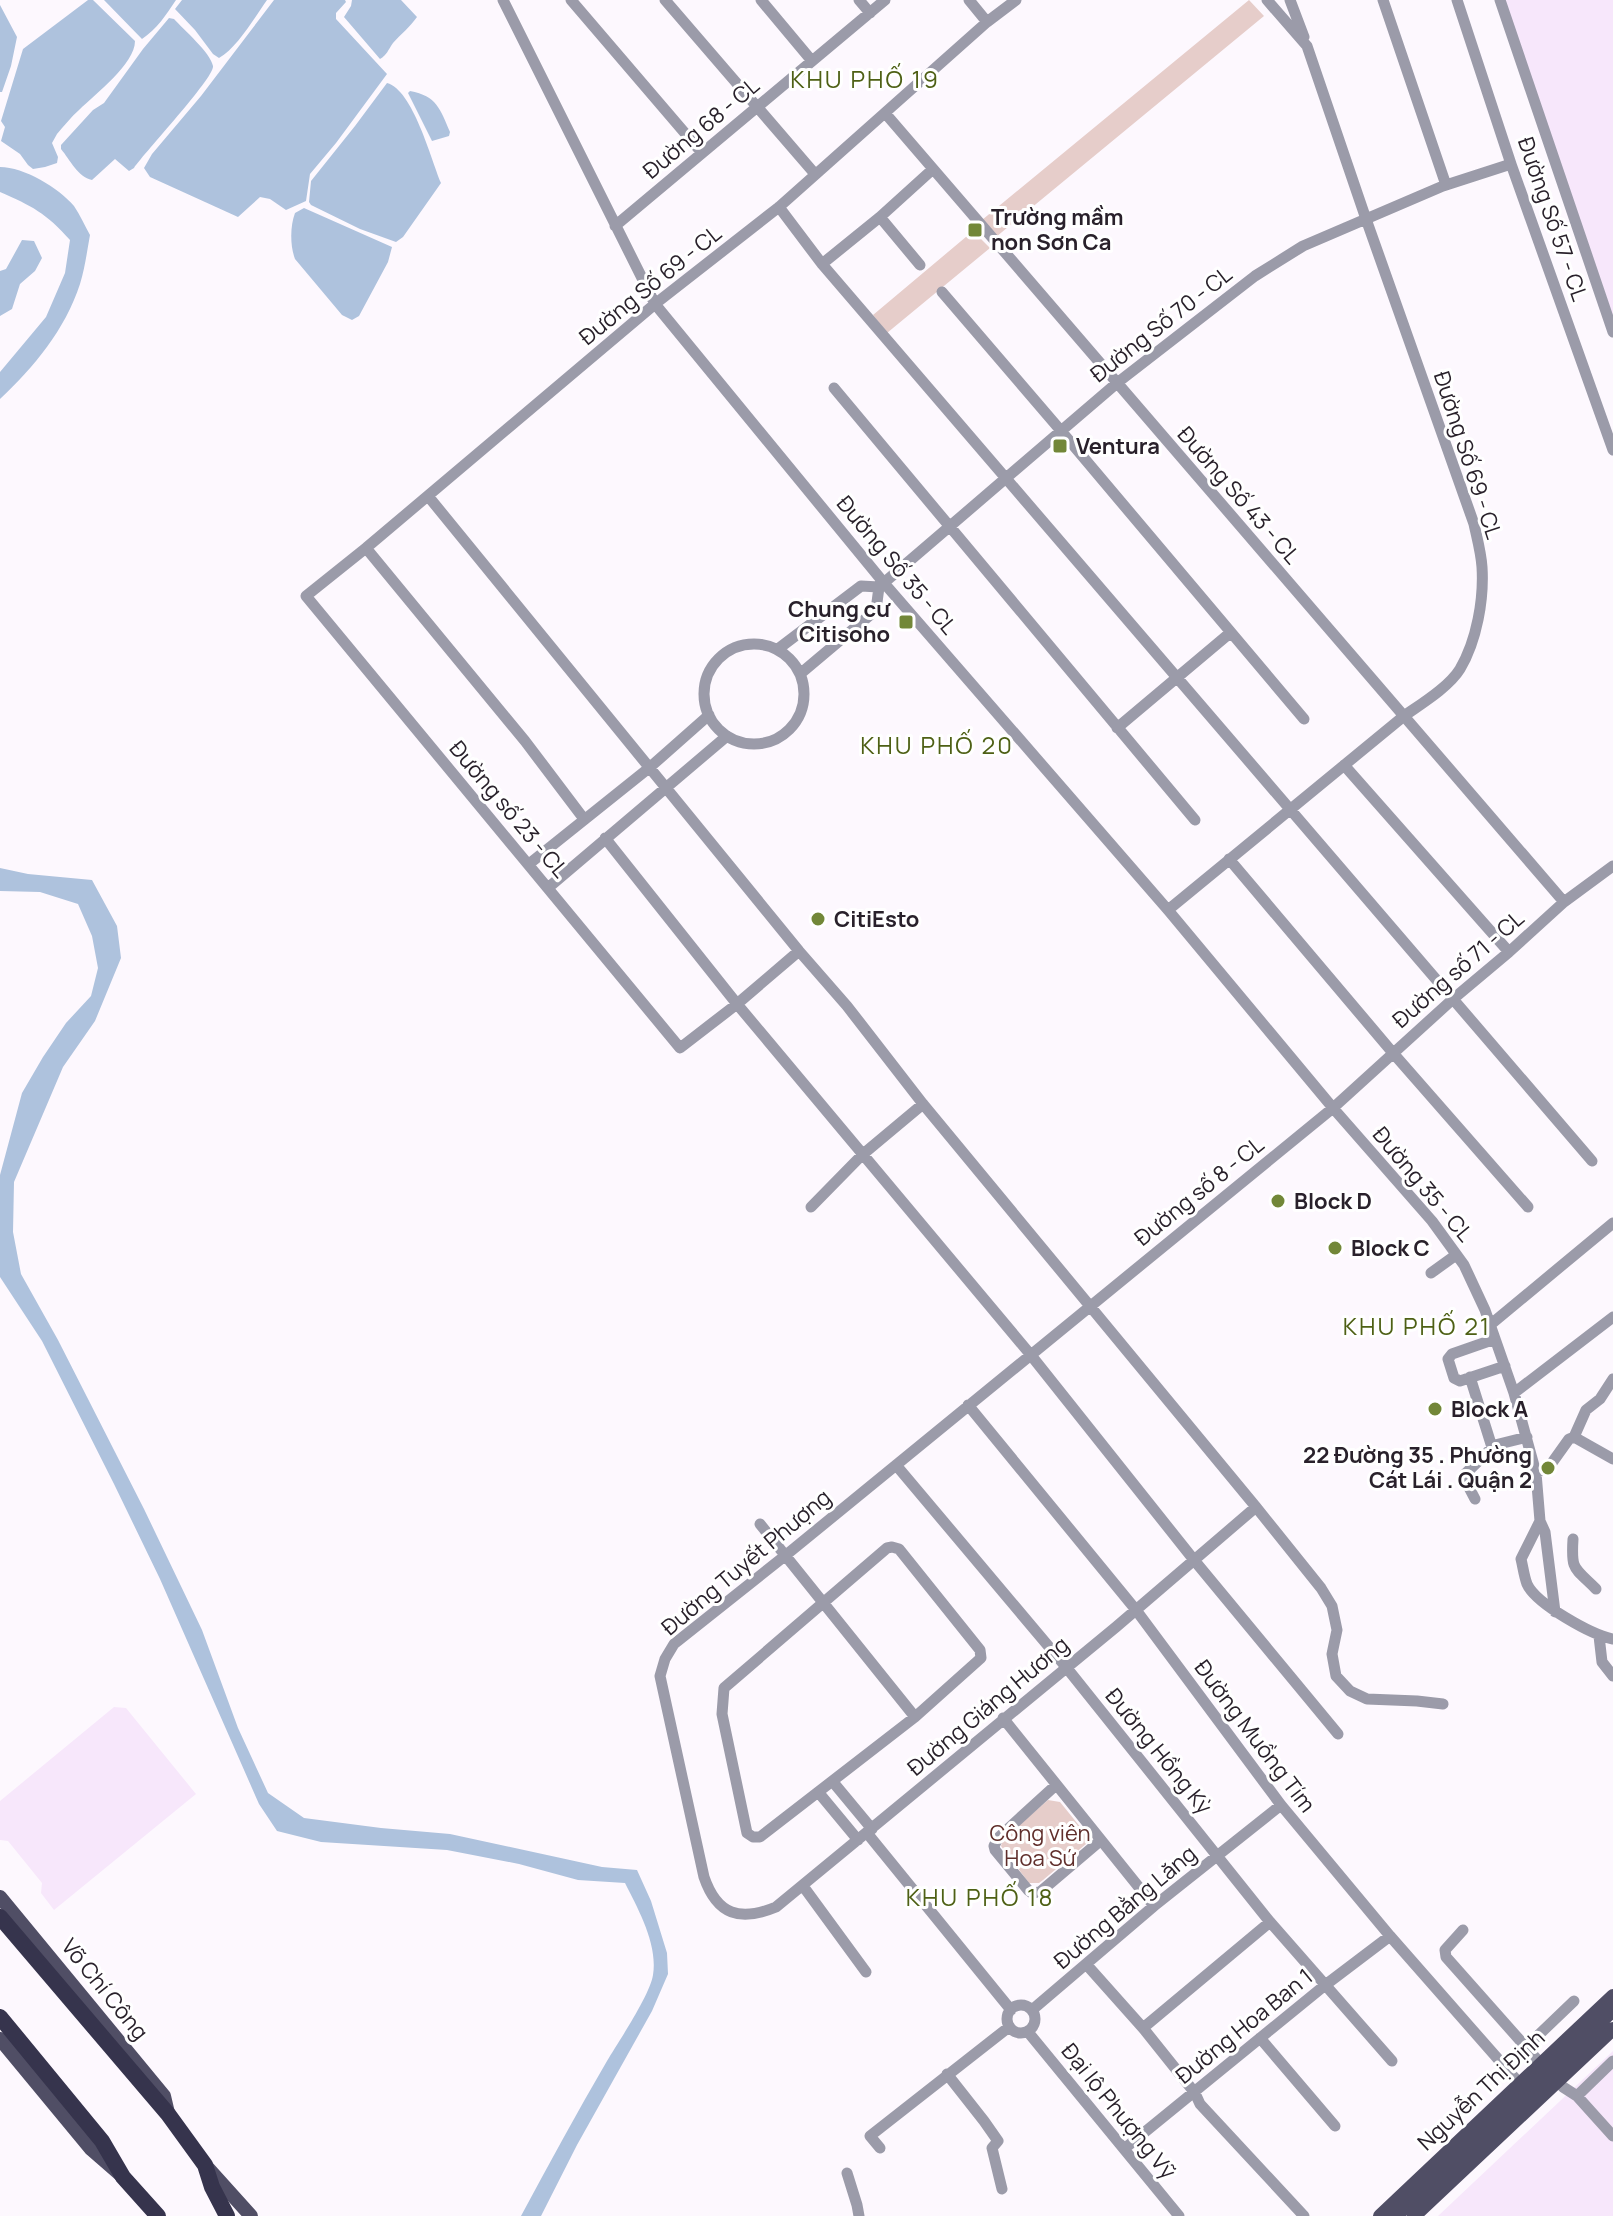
<svg xmlns="http://www.w3.org/2000/svg" width="1613" height="2216" font-family="Manrope,sans-serif">
	<style>
		.built { fill: #f7e7fb }
		.green { fill: #e6cdca }
		.water { fill: #aec2dd }
		.lines { fill: none; stroke-linecap: round; stroke-linejoin: round }
		.minor { stroke: #9b9ba9; stroke-width: 11 }
		.major { stroke: #504e65; stroke-width: 14 }
		.highway { stroke: #36344d; stroke-width: 16 }
		.poi-dot { fill: #728738; stroke: #fff; stroke-width: 3 }
		.labels { text-anchor: middle; stroke-width: 6; stroke-linejoin: round; paint-order: stroke }
		.street-label { font-size: 22px; fill: #29212b; stroke: #fff }
		.poi-label { font-size: 22px; font-weight: bold; fill: #29212b; stroke: #fff; text-anchor: start }
		.park-label { font-size: 22px; fill: #602e2b; stroke: #fff }
		.neighbourhood-label { font-size: 24px; letter-spacing: 2px; fill: #4e6015; stroke: #fff }
	</style>
	<rect width="100%" height="100%" fill="#fdf8fe"/>
	<!-- built -->
	<path class="built" d="M1505 0H1613V316Z
		M114 1707 126 1708 196 1794 54 1910 41 1893 42 1883 8 1841 0 1840V1801Z
		M1613 2051V2216H1438Z"/>
	<!-- green -->
	<path class="green" d="M1249 0 1264 16 996 237 982 220Z
		M973 231 990 248 887 333 873 315Z
		M1048 1800 1060 1802 1086 1834V1844L1043 1880 1039 1883H1029L1001 1846 1003 1839Z"/>
	<!-- water -->
	<path class="water" d="M88 0H93L135 41C135 64 95 94 79 110 71 117 64 126 57 134L52 143 58 157 57 163 45 167 33 169 28 165 20 154 1 141 5 127 1 121 23 49Z
		M104 0H176C166 15 157 29 142 39Z
		M182 0H267C255 17 237 48 219 58L213 54 195 30 175 9Z
		M274 0H345L346 2 336 13V19L387 74 336 143 310 174 306 201 286 210 270 199 260 197 238 217 150 177 144 168 152 154 201 96Z
		M352 0H401L417 17C410 27 401 34 393 43 388 50 387 55 380 59L344 17 351 6Z
		M0 5 17 37 11 66 2 92H0Z
		M169 18 174 19C183 29 211 53 213 66 215 77 145 152 134 168L129 171 115 159 92 180C78 177 70 160 61 149V145L93 110 104 103 143 49Z
		M387 83C413 90 431 159 441 183L403 237 396 242 360 229 311 205 309 202 311 181 355 126Z
		M410 91C437 96 440 109 450 132L449 136 432 141 408 93Z
		M0 167C24 167 59 188 74 206 80 215 85 226 90 235 87 251 85 268 80 284 65 330 34 367 0 399V372L46 317 65 273 70 240C46 213 32 206 0 192Z
		M304 208 392 247 388 262 359 316 352 320 342 315 295 259C290 246 290 226 295 213Z
		M22 240 34 241 42 258 35 271 20 284 12 309 0 316V271L6 269Z
		M0 868 28 874 92 880 117 926 121 958 95 1021 63 1067 14 1182 13 1232 21 1274 58 1340 144 1509 202 1630 238 1728 268 1793 304 1818 381 1828 450 1834 602 1867 637 1870 651 1901 667 1953 668 1974 652 2011 577 2145 541 2216H521C549 2164 577 2112 607 2061 619 2041 650 1995 653 1975 658 1944 638 1909 625 1883L578 1880 519 1864 447 1850 321 1842 277 1831 259 1804 160 1579 114 1484 42 1341 0 1277V1175L22 1093 43 1057 66 1023 91 996 98 968 92 936 78 904 40 892 0 891Z"/>
	<g class="lines">
		<!-- minor -->
		<path class="minor" d="M503 0 655 304 884 583 1168 910 1333 1108 1432 1221 1464 1265 1485 1310 1514 1393 1536 1473 1540 1521 1545 1532 1555 1612
			M571 0 702 153
			M665 0 815 174
			M761 0 812 61
			M859 0 870 13
			M969 0 987 22
			M1290 0 1304 37
			M1383 0 1446 185
			M1457 0 1511 164 1613 450
			M1500 0 1613 332
			M885 113 1564 902
			M779 207 822 264 1592 1161
			M880 217 920 265
			M615 226 885 0
			M822 264 880 217 933 169
			M942 292 1062 432 1304 719
			M834 388 1195 820
			M428 496 799 951 847 1006 923 1104 1256 1507 1321 1588 1332 1606 1337 1630 1332 1654 1336 1676 1350 1691 1367 1699 1417 1701 1443 1704
			M366 548 525 741 584 819
			M704 694a50 50 0 1 1 100 0a50 50 0 1 1-100 0Z
			M778 649 861 586 879 587 1117 383 1255 276 1303 246 1443 186 1511 164
			M800 674 876 610 879 587
			M1117 728 1230 633
			M1344 765 1509 952
			M605 838 737 1004 1030 1354 1194 1560 1338 1734
			M1229 859 1393 1053 1528 1207
			M529 864 649 768 709 715
			M549 887 727 736
			M1168 910 1404 716C1421 704 1449 687 1460 669 1477 640 1484 599 1482 567 1481 552 1477 538 1474 524L1366 219 1307 46 1267 0
			M799 951 737 1004 680 1048 306 596 366 548 655 304 779 207 987 22 1016 0
			M811 1207 862 1155 923 1104
			M1431 1273 1456 1255
			M1490 1325 1613 1223
			M1495 1339 1452 1354 1448 1359 1454 1378 1460 1381 1505 1366
			M1470 1377 1491 1444 1495 1445 1527 1437
			M1514 1393 1613 1317
			M968 1405 1136 1610 1281 1805 1390 1936 1520 2084
			M1574 1437 1586 1410 1600 1399 1613 1379
			M896 1465 1066 1667 1270 1922 1392 2061
			M1536 1473 1549 1467 1569 1439 1574 1437 1613 1459
			M1475 1499 1463 1476 1495 1445
			M1256 1507 1116 1627 776 1907C740 1922 717 1915 704 1877L660 1676 665 1659 674 1644 786 1555 1333 1108 1453 999 1509 952 1564 902 1613 866
			M1540 1521 1521 1559C1523 1567 1524 1576 1527 1584 1536 1604 1592 1635 1613 1639
			M760 1524 915 1717
			M1573 1539C1571 1571 1574 1567 1596 1589
			M892 1547 899 1549 980 1650 981 1658 915 1717 760 1837H753L747 1833 722 1714 724 1688 887 1548Z
			M1599 1636 1602 1662 1613 1676
			M1003 1718 1154 1906
			M833 1782 872 1829
			M1056 1785 998 1838 994 1846 995 1850 1028 1890 1032 1893 1040 1892 1100 1841
			M819 1793 858 1840
			M867 1833 1011 2010
			M803 1886 866 1972
			M1463 1930 1445 1950 1446 1957 1541 2064
			M1086 1964 1143 2028 1195 2093 1200 2104 1304 2216
			M1007 2019a14 14 0 1 1 28 0a14 14 0 1 1-28 0Z
			M1032 2010 1154 1906 1281 1805
			M1143 2028 1270 1922
			M1028 2032 1179 2216
			M1260 2038 1335 2126
			M1526 2047 1574 2001
			M947 2074 984 2121 998 2141 992 2148 1002 2189
			M1563 2087 1577 2096 1613 2136
			M1577 2096 1613 2061
			M880 2148 870 2136 1009 2027
			M1124 2149 1324 1986 1390 1936
			M847 2173 857 2205 859 2216"/>
		<!-- major -->
		<path class="major" d="M0 1897 164 2096 168 2113
			M0 2039 91 2149 122 2176
			M206 2166 251 2216
			M1380 2216 1613 1996
			M1396 2216 1613 2010
			M1414 2216 1613 2029"/>
		<!-- highway -->
		<path class="highway" d="M0 1917 168 2114 205 2165 212 2187 227 2216
			M0 2017 102 2141 123 2177 158 2216"/>
	</g>
	<!-- markers -->
	<g class="poi-dot">
		<rect x="967" y="222" width="16" height="16" rx="4"/>
		<rect x="1052" y="438" width="16" height="16" rx="4"/>
		<rect x="898" y="614" width="16" height="16" rx="4"/>
		<circle cx="818" cy="919" r="8"/>
		<circle cx="1278" cy="1201" r="8"/>
		<circle cx="1335" cy="1248" r="8"/>
		<circle cx="1435" cy="1409" r="8"/>
		<circle cx="1548" cy="1468" r="8"/>
	</g>
	<g class="labels">
		<!-- street labels -->
		<g class="street-label">
			<text transform="translate(701 128) rotate(-40)" y="8">Đường 68 - CL</text>
			<text transform="translate(1553 219) rotate(71)" y="8">Đường Số 57 - CL</text>
			<text transform="translate(650 285) rotate(-39)" y="8">Đường Số 69 - CL</text>
			<text transform="translate(1161 324) rotate(-38)" y="8">Đường Số 70 - CL</text>
			<text transform="translate(1468 455) rotate(72)" y="8">Đường Số 69 - CL</text>
			<text transform="translate(1239 495) rotate(49)" y="8">Đường Số 43 - CL</text>
			<text transform="translate(897 565) rotate(50)" y="8">Đường Số 35 - CL</text>
			<text transform="translate(509 809) rotate(50)" y="8">Đường số 23 - CL</text>
			<text transform="translate(1458 969) rotate(-41)" y="8">Đường số 71 - CL</text>
			<text transform="translate(1423 1184) rotate(50)" y="8">Đường 35 - CL</text>
			<text transform="translate(1199 1191) rotate(-39)" y="8">Đường số 8 - CL</text>
			<text transform="translate(746 1562) rotate(-40)" y="8">Đường Tuyết Phượng</text>
			<text transform="translate(988 1706) rotate(-40)" y="8">Đường Giáng Hương</text>
			<text transform="translate(1255 1736) rotate(53)" y="8">Đường Muồng Tím</text>
			<text transform="translate(1159 1751) rotate(51)" y="8">Đường Hồng Kỳ</text>
			<text transform="translate(1125 1907) rotate(-40)" y="8">Đường Bằng Lăng</text>
			<text transform="translate(105 1989) rotate(51)" y="8">Võ Chí Công</text>
			<text transform="translate(1244 2026) rotate(-39)" y="8">Đường Hoa Ban 1</text>
			<text transform="translate(1481 2090) rotate(-43)" y="8">Nguyễn Thị Định</text>
			<text transform="translate(1119 2111) rotate(51)" y="8">Đại lộ Phượng Vỹ</text>
		</g>
		<!-- poi labels -->
		<g class="poi-label">
			<text x="991" y="225">Trường mầm<tspan x="991" dy="25">non Sơn Ca</tspan></text>
			<text x="1076" y="454">Ventura</text>
			<text x="890" y="617" text-anchor="end">Chung cư<tspan x="890" dy="25">Citisoho</tspan></text>
			<text x="834" y="927">CitiEsto</text>
			<text x="1294" y="1209">Block D</text>
			<text x="1351" y="1256">Block C</text>
			<text x="1451" y="1417">Block A</text>
			<text x="1532" y="1463" text-anchor="end">22 Đường 35 . Phường<tspan x="1532" dy="25">Cát Lái . Quận 2</tspan></text>
		</g>
		<!-- park labels -->
		<g class="park-label">
			<text x="1040" y="1841">Công viên<tspan x="1040" dy="25">Hoa Sứ</tspan></text>
		</g>
		<!-- neighbourhood labels -->
		<g class="neighbourhood-label">
			<text x="865" y="88">KHU PHỐ 19</text>
			<text x="937" y="754">KHU PHỐ 20</text>
			<text x="1417" y="1335">KHU PHỐ 21</text>
			<text x="980" y="1906">KHU PHỐ 18</text>
		</g>
	</g>
</svg>
